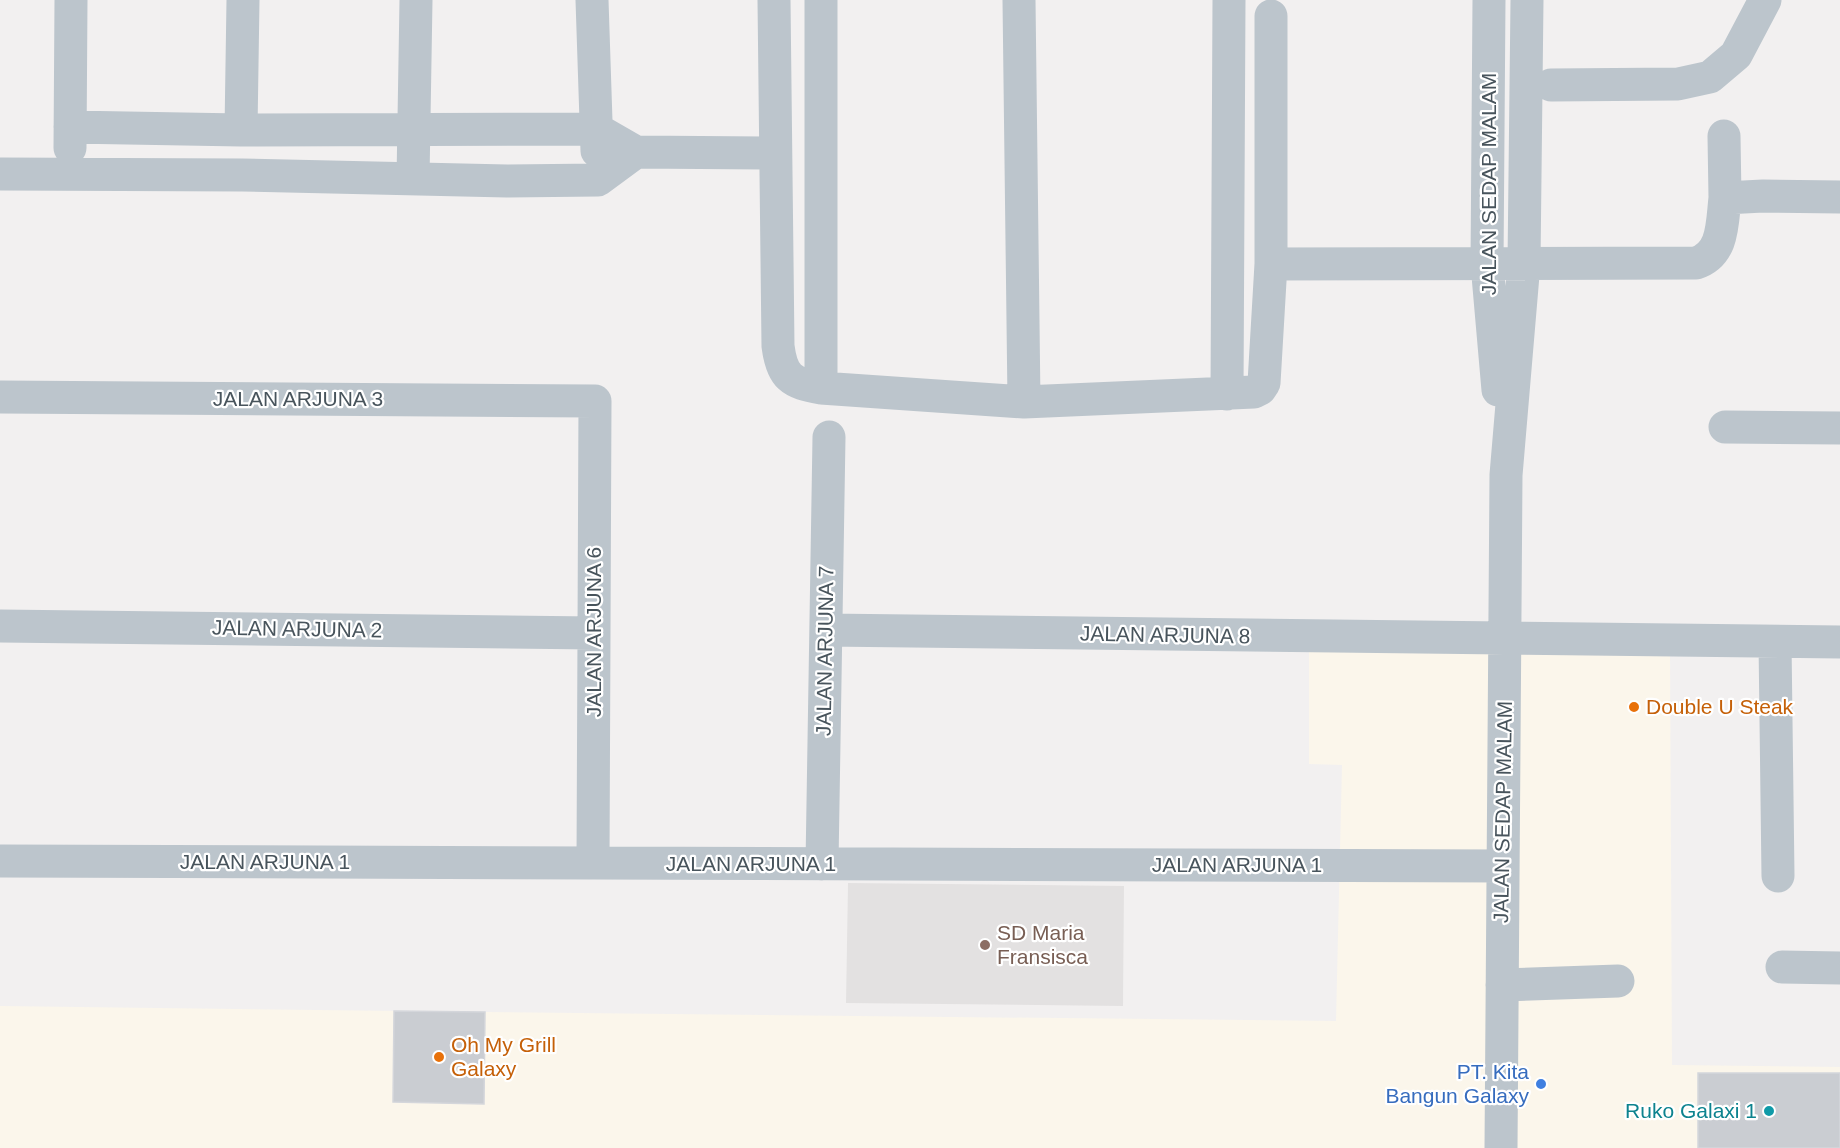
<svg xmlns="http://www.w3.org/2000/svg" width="1840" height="1148" font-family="Arial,sans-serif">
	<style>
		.commercial { fill: #fbf6eb }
		.education { fill: #e3e1e1 }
		.building { fill: #cacdd2; stroke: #d4d6db; stroke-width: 1.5 }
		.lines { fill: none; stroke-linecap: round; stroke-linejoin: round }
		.minor { stroke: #bcc5cc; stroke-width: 33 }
		.food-dot { fill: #e8710a; stroke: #fff; stroke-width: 2 }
		.education-dot { fill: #8d6e63; stroke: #fff; stroke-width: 2 }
		.shop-dot { fill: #3f7fe0; stroke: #fff; stroke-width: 2 }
		.culture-dot { fill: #0f9aa8; stroke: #fff; stroke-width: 2 }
		.labels { text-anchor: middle; stroke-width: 4.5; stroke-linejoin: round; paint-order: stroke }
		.street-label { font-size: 21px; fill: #48545c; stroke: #fff }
		.food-label { font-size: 21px; fill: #c56008; stroke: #fff; text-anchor: start }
		.education-label { font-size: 21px; fill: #785e54; stroke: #fff; text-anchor: start }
		.shop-label { font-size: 21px; fill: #366cbe; stroke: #fff; text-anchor: end }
		.culture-label { font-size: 21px; fill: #0d838f; stroke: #fff; text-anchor: end }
	</style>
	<rect width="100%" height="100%" fill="#f2f0f0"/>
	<!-- commercial -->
	<path class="commercial" d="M1309 644 1670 648 1672 1065 1840 1067V1148H0V1006L485 1012 1336 1021 1342 765 1309 764Z"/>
	<!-- education -->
	<path class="education" d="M848 883 1124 886 1123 1006 846 1003Z"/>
	<!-- building -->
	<path class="building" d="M394 1011 485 1012 484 1104 393 1102Z
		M1698 1073H1840V1148H1698Z"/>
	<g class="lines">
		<!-- minor -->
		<path class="minor" d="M592 0 597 151
			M774 0 778 346C782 377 791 383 821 388L1024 402 1254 392 1260 389 1264 383 1271 264 1696 263C1724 254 1722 223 1725 198L1763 196 1840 197
			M1019 0 1024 402
			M1489 0 1487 264 1498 390
			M1271 16V264
			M1551 85 1678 84 1710 77 1736 55 1765 0
			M241 130 243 0
			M1724 136 1725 198
			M70 148 71 0
			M636 152 775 153
			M0 174 242 175 507 181 598 180 636 152 596 129 241 130 70 127
			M413 179 416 0
			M821 388V0
			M1227 394 1229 0
			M0 397 595 401 593 863
			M1725 427 1840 428
			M0 626 594 633
			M826 630 1840 642
			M1775 642 1778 876
			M0 861 1503 866
			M822 864 829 437
			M1782 967 1840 968
			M1502 985 1618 981
			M1501 1148 1506 475 1524 263 1527 0"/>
	</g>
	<!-- markers -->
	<g class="food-dot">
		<circle cx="1634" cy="707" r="6"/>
		<circle cx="439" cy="1057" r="6"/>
	</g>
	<circle class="education-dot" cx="985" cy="945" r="6"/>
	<circle class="shop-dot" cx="1541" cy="1084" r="6"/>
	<circle class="culture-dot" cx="1769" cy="1111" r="6"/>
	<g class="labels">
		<!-- street labels -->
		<g class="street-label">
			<text transform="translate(1489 184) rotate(-90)" y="7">JALAN SEDAP MALAM</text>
			<text x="298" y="406">JALAN ARJUNA 3</text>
			<text transform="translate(297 629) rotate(1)" y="7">JALAN ARJUNA 2</text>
			<text transform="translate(594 632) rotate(-90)" y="7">JALAN ARJUNA 6</text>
			<text transform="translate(1165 635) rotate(1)" y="7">JALAN ARJUNA 8</text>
			<text transform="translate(825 651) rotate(-89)" y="7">JALAN ARJUNA 7</text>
			<text transform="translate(1503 812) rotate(-89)" y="7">JALAN SEDAP MALAM</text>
			<text x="265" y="869">JALAN ARJUNA 1</text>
			<text x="751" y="871">JALAN ARJUNA 1</text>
			<text x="1237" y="872">JALAN ARJUNA 1</text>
		</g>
		<!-- food labels -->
		<g class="food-label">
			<text x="1646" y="714">Double U Steak</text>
			<text x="451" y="1052">Oh My Grill<tspan x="451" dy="24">Galaxy</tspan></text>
		</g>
		<!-- education labels -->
		<g class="education-label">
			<text x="997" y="940">SD Maria<tspan x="997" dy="24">Fransisca</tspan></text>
		</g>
		<!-- shop labels -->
		<g class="shop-label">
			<text x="1529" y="1079">PT. Kita<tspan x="1529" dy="24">Bangun Galaxy</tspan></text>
		</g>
		<!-- culture labels -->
		<g class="culture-label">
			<text x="1757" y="1118">Ruko Galaxi 1</text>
		</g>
	</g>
</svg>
